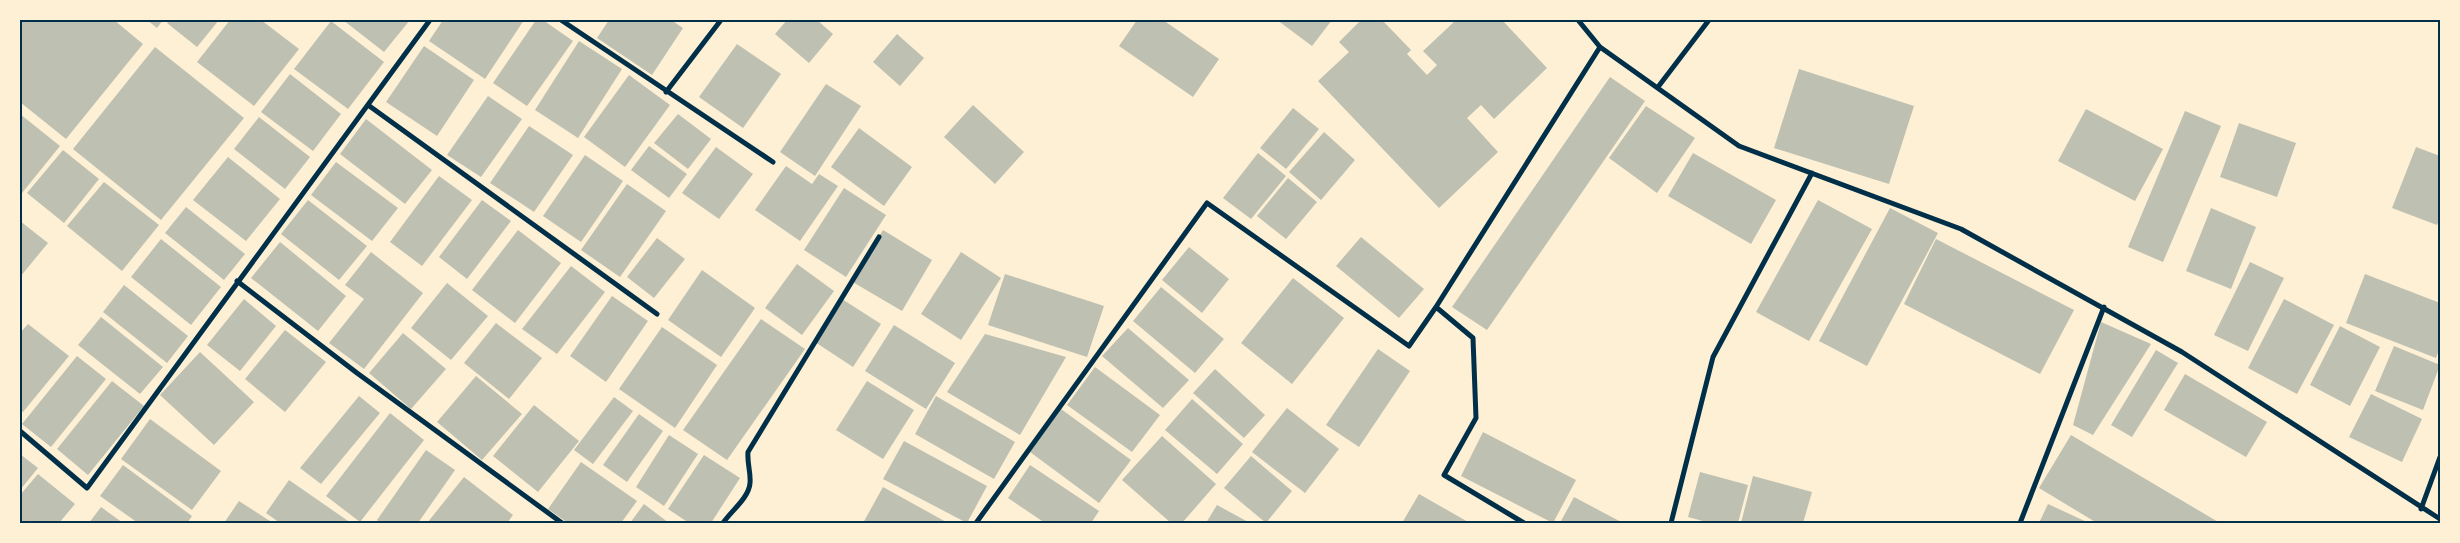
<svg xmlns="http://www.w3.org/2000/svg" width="2460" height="543" font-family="Overpass,sans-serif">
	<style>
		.building { fill: #bec0b2 }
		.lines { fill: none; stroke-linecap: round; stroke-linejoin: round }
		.minor { stroke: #003049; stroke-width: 5 }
		.neatline { fill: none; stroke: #003049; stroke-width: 2 }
	</style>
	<rect width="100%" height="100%" fill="#fdf0d5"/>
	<!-- building -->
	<path class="building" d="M20 20H114L143 44 66 139 20 102Z
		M147 20H163L157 28Z
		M170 20H219L197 47 167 23Z
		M230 20H261L299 49 254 106 197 62Z
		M343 20H410L384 52Z
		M443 20H524L485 79 429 41Z
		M536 20H543L573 41 527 106 493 83Z
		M609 20H671L683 28 652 75 597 38Z
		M787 20H817L833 34 809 63 775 34Z
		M1137 20H1163L1219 59 1193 97 1119 46Z
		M1277 20H1332L1312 46Z
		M1361 20H1382L1411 50 1407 54 1427 75 1437 65 1423 51 1456 20H1502L1547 68 1494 119 1481 105 1467 118 1498 152 1439 208 1318 81 1349 52 1339 42Z
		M331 21 384 62 348 109 294 69Z
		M897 34 924 58 900 86 873 62Z
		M579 41 622 69 578 138 535 110Z
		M737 44 781 74 743 128 699 97Z
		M424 46 474 80 437 136 386 102Z
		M155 47 244 118 161 220 73 149Z
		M1799 69 1914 106 1889 184 1774 148Z
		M290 74 341 114 313 151 261 112Z
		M629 75 670 105 625 167 584 137Z
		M1610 77 1645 101 1487 330 1452 307Z
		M826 84 861 106 815 176 780 152Z
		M488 96 522 119 481 177 447 155Z
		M973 105 1024 152 995 184 944 137Z
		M1646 106 1695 138 1657 193 1609 158Z
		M1293 108 1319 129 1286 169 1260 148Z
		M2086 109 2163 149 2135 201 2058 161Z
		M2185 111 2221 126 2163 262 2128 247Z
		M20 114 60 146 22 193 20 192Z
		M678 114 711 139 688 169 654 143Z
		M259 117 310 157 285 189 234 149Z
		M366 119 432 170 405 204 340 154Z
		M2239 123 2296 143 2277 197 2220 177Z
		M529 126 573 155 534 212 490 183Z
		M859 128 912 167 884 206 831 167Z
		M1324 132 1355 160 1321 200 1289 172Z
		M649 146 687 174 669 198 631 170Z
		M716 147 753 174 719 219 682 193Z
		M2416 147 2440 156V218L2437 225 2392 208Z
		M63 150 99 179 64 223 27 193Z
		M1258 153 1286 176 1251 219 1223 198Z
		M1693 153 1776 200 1751 244 1668 196Z
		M585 155 623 181 581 242 543 216Z
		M228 157 280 199 246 241 193 200Z
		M336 162 398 208 372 241 311 195Z
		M786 166 812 184 819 174 838 186 800 241 755 210Z
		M439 176 472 200 422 266 390 242Z
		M1288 178 1317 202 1286 239 1257 216Z
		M104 182 159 225 122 271 67 226Z
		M627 184 666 211 620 277 581 250Z
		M844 188 886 215 846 277 804 250Z
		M308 200 367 246 339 280 281 234Z
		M482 200 511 221 467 279 439 257Z
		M1818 200 1872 229 1809 341 1756 312Z
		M186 207 245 254 224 280 165 233Z
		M1890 208 1938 233 1867 366 1819 341Z
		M2211 208 2256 227 2231 289 2186 271Z
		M20 221 48 243 20 277Z
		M518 230 561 263 515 323 472 290Z
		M883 230 932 260 902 311 851 281Z
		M1361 237 1424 289 1399 318 1336 266Z
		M657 238 685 259 654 298 627 277Z
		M161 239 221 287 191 325 131 277Z
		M1936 239 2074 310 2040 374 1904 304Z
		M280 242 346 296 318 331 251 278Z
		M1189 247 1229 279 1202 313 1162 280Z
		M371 252 423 293 364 369 329 343 364 299 345 285Z
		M961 252 1001 278 961 340 921 314Z
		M2250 262 2284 278 2248 351 2214 335Z
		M797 264 834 291 802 335 765 308Z
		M571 266 605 292 557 354 522 329Z
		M702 270 755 308 721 357 668 320Z
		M1005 274 1104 306 1087 357 988 325Z
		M2365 274 2440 303V347L2436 358 2346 323Z
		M1293 278 1344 318 1292 384 1241 343Z
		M447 283 488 316 451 360 411 328Z
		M124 285 188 336 167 363 103 312Z
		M1161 287 1224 339 1195 373 1133 321Z
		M612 296 648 321 606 382 570 356Z
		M244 299 276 326 240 371 207 345Z
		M842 299 881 324 853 367 815 342Z
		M2284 299 2334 325 2297 394 2248 368Z
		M101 317 163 367 140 394 78 345Z
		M761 319 805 349 727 460 683 430Z
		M2101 322 2151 344 2093 435 2073 425Z
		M496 323 542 358 509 399 464 363Z
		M28 324 69 356 23 412 20 409V333Z
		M894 325 955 363 926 409 865 371Z
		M2340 326 2380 347 2350 406 2310 385Z
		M662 327 717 365 675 428 619 389Z
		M1128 328 1189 380 1163 408 1102 356Z
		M285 330 326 362 285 412 245 379Z
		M403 333 446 369 411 409 369 373Z
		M985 334 1066 357 1020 435 947 392Z
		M2394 346 2440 365 2423 410 2375 391Z
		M1378 349 1410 371 1359 447 1326 425Z
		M2156 350 2178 363 2132 437 2111 425Z
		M200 352 254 402 214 445 160 395Z
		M77 356 106 379 51 447 22 424Z
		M1095 367 1160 415 1132 452 1067 405Z
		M1215 369 1265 415 1244 438 1193 393Z
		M2185 374 2267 422 2246 457 2164 410Z
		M476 376 522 414 482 460 437 422Z
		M112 381 144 406 88 475 57 449Z
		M867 381 914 410 883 459 836 430Z
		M2371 394 2422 419 2402 462 2349 437Z
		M359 396 380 413 321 484 300 468Z
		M936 396 1015 442 994 479 915 434Z
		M614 397 633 411 593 464 574 450Z
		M1192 399 1243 444 1217 474 1165 430Z
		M534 405 579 441 538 492 493 456Z
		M1287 408 1339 449 1305 493 1252 452Z
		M1061 409 1131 460 1099 503 1030 452Z
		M390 413 424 440 360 522 326 496Z
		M639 414 663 431 627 482 603 465Z
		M150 419 221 471 192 510 121 459Z
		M1483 432 1576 480 1553 523 1461 476Z
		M669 435 698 454 664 506 636 487Z
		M2071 435 2220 523H2097L2039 488Z
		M1162 436 1216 484 1182 523H1171L1122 480Z
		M904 441 987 486 967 523 883 479Z
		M426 450 455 470 418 523H380L377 520Z
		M20 454 38 468 20 490Z
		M704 455 740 478 711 523H689L668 509Z
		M1251 456 1292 491 1266 523 1224 488Z
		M581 462 637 501 621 523H568L548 509Z
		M123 465 192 516 187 523H138L100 496Z
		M1030 465 1099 511 1091 523H1045L1008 498Z
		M1700 472 1748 485 1738 523H1710L1688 517Z
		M38 474 75 504 59 523H20V495Z
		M1753 476 1812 492 1803 523H1741Z
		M464 477 513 515 507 523H427Z
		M289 480 351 523H280L266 513Z
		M883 487 948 523H863Z
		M1419 494 1470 523H1402Z
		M1574 497 1623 523H1560Z
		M239 501 273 523H224Z
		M644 504 669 523H630Z
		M2048 504 2089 523H2039Z
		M1217 505 1250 523H1206Z
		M101 507 123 523H89Z"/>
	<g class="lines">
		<!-- minor -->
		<path class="minor" d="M561 20 773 162
			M1578 20 1600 47 1739 146 1961 229 2182 352 2440 519
			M1658 87 1709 20
			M666 92 721 20
			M368 105 657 314
			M237 281 357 373 562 523
			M1436 307 1473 338 1476 418 1444 475 1524 523
			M20 431 87 488 430 20
			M2421 509 2440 457
			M723 523C731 511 749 498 750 483 751 472 747 464 748 452L879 237
			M976 523 1207 203 1409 346 1436 307 1600 47
			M1671 523 1713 357 1812 173
			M2020 523 2104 307"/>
	</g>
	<!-- border -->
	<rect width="2460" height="543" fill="none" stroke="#fdf0d5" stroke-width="42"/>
	<rect x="21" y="21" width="2418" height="501" class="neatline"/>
</svg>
